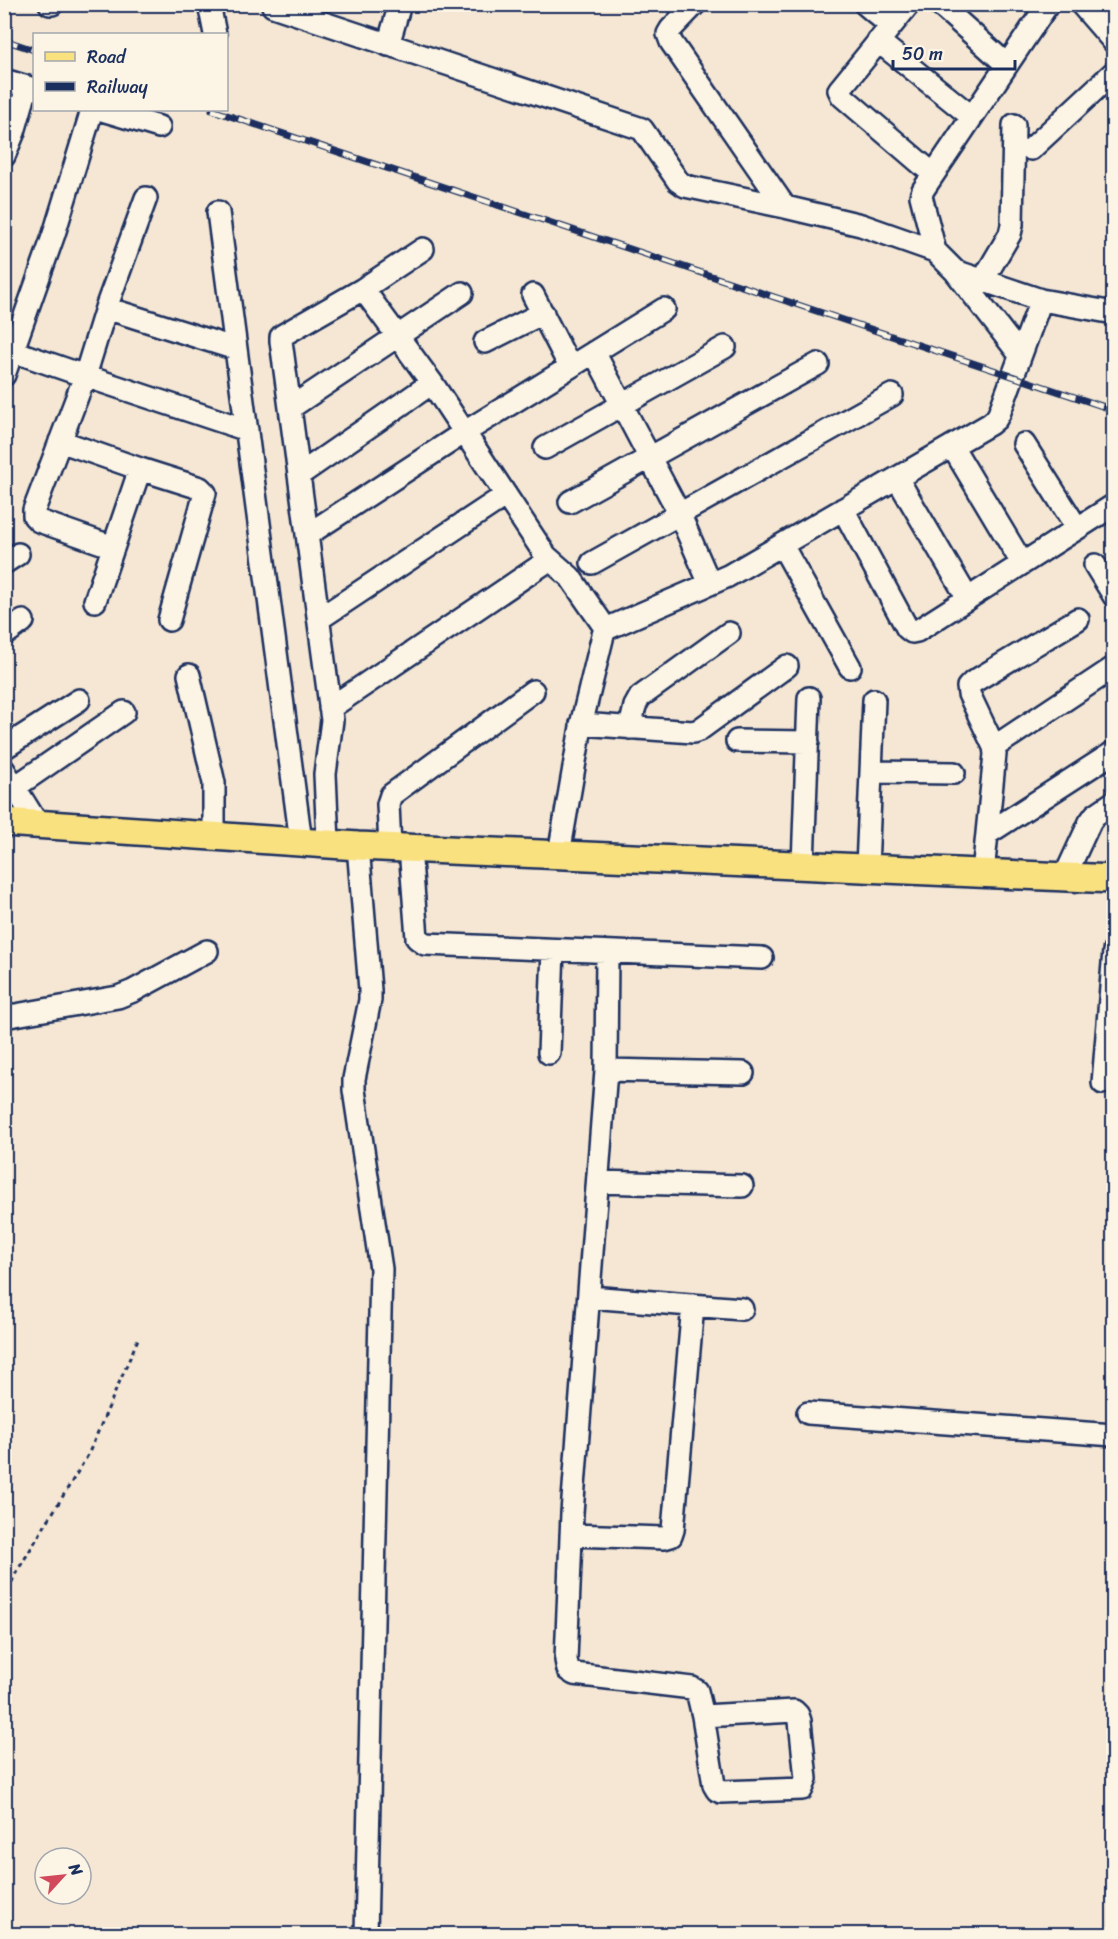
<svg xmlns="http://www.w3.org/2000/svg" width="1118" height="1939" font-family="Sriracha,sans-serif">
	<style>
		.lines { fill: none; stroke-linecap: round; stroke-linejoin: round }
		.minor-casing { stroke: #1b2f5e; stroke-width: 26 }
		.major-casing { stroke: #1b2f5e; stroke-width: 32 }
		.path { stroke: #1b2f5e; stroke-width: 3; stroke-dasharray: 4.5 4.5; stroke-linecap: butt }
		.minor { stroke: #fcf5e5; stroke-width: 21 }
		.major { stroke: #fae180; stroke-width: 27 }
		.rail-casing { stroke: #1b2f5e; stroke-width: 7 }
		.rail { stroke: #fcf5e5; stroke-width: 4.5; stroke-dasharray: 14; stroke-linecap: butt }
	</style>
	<rect width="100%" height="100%" fill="#f5e7d3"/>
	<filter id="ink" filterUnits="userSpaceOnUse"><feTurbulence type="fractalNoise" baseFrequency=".0167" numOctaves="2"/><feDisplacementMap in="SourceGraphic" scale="12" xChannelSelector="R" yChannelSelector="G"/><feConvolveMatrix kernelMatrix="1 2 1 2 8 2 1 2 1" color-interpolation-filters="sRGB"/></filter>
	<g filter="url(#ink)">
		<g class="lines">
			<!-- minor casing -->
			<g class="minor-casing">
				<path id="minor" d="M50 4H52
					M209 4 215 34
					M695 4 671 29 668 34 671 42 785 207
					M865 4 891 26
					M909 4 839 90 842 96 933 174
					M939 4 1007 65
					M1081 4 1114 42
					M273 6 642 129 678 181 685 186 785 207 861 225 935 251
					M878 41 972 117
					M388 45 400 4
					M4 80 34 89
					M102 110 159 127
					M1031 149 1114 72
					M4 156 14 132 27 87
					M218 212 301 842
					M955 271 1041 300 1114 313
					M983 280 1010 234 1012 225 1014 125
					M363 289 423 249
					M533 295 570 367
					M106 308 236 349
					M485 342 543 313
					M4 348 85 376 247 430
					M594 352 679 513 710 584
					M1020 357 1041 300
					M4 375 54 234 92 110
					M290 408 462 293
					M60 441 140 469 200 488 205 493 169 620
					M1024 444 1077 528
					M952 446 1022 563
					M545 448 725 347
					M299 475 432 383
					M897 478 968 599
					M570 502 818 364
					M843 509 907 628 912 632 917 631 1114 505
					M307 535 465 432 664 309
					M782 545 850 667
					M113 547 39 521 34 516V510L85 376 106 308 146 198
					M4 563 18 554
					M592 563 892 395
					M1095 565 1114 596
					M95 601 140 469
					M319 619 506 495
					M4 635 23 621
					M189 675 214 783V836
					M330 708 549 560
					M581 724 693 732 699 730 787 666
					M630 728 635 706 640 697 729 633
					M737 741 808 742
					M994 747 1113 668
					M4 748 79 700
					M4 770 37 823
					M871 772 954 773
					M15 787 124 712
					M987 834 1114 752
					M328 843 325 774 332 720 281 341V337L283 335 363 289 432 383 546 556 570 577 606 629
					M358 846 370 990V1000L354 1079V1090L381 1269 366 1934
					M390 847 388 804 391 795 533 691
					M410 848 417 938 425 944 762 958
					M559 854 582 721 603 635 606 629 728 576 990 424 996 419 999 414 1020 357 1017 351 955 271 935 251 921 196 923 190 1048 4
					M803 865 809 698
					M867 868 874 700
					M983 873 995 754 994 747 969 694 968 687 973 682 1078 619
					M1065 876 1090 822 1095 815 1114 802
					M607 952 606 1070 572 1513 566 1660 568 1670 574 1674 692 1688 697 1691 703 1716 714 1785 717 1790 721 1792 802 1789 806 1779 800 1721 798 1715 794 1711 703 1716
					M4 1017 118 997 133 991 207 951
					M549 1053 553 950
					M606 1070 743 1073
					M1103 1083 1114 951
					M598 1182 742 1186
					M589 1297 742 1309
					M808 1413 1114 1435
					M571 1535 664 1538 671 1536 673 1530 693 1305"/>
			</g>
			<!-- major casing -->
			<g class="major-casing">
				<path id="major" d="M4 822 358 846 1114 879"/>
			</g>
			<!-- path -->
			<path class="path" d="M4 1599 16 1573 88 1455 138 1339
				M4 1716V1735"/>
			<!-- minor -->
			<use href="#minor" class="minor"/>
			<!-- major -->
			<use href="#major" class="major"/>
			<!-- rail casing -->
			<g class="rail-casing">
				<path id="rail" d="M4 40 34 50
					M212 110 1114 410"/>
			</g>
			<!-- rail -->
			<use href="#rail" class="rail"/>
		</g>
	</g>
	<!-- margin -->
	<rect width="1118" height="1939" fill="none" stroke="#fcf5e5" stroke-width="24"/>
	<rect x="12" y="12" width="1094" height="1915" fill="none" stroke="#1b2f5e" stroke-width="2" filter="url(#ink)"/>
	<!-- legend -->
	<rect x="33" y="33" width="195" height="78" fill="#fcf5e5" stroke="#a2a6af" stroke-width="1.5"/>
	<rect x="45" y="52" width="30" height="9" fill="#fae180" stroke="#a2a6af" stroke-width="1.5"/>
	<text x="87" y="63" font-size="18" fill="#1b2f5e">Road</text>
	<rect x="45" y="82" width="30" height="9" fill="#1b2f5e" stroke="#a2a6af" stroke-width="1.5"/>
	<text x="87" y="93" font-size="18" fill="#1b2f5e">Railway</text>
	<!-- north arrow -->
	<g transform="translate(63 1876) rotate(63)"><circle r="28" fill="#fcf5e5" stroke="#a2a6af" stroke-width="1.5"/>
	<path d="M0-4.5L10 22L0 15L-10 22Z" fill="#d1495b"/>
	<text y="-9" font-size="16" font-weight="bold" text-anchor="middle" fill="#1b2f5e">N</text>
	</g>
	<!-- scale -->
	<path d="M893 60v9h122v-9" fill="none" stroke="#1b2f5e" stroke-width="3"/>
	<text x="902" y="60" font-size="18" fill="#1b2f5e" stroke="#fcf5e5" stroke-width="4.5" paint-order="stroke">50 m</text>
</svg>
